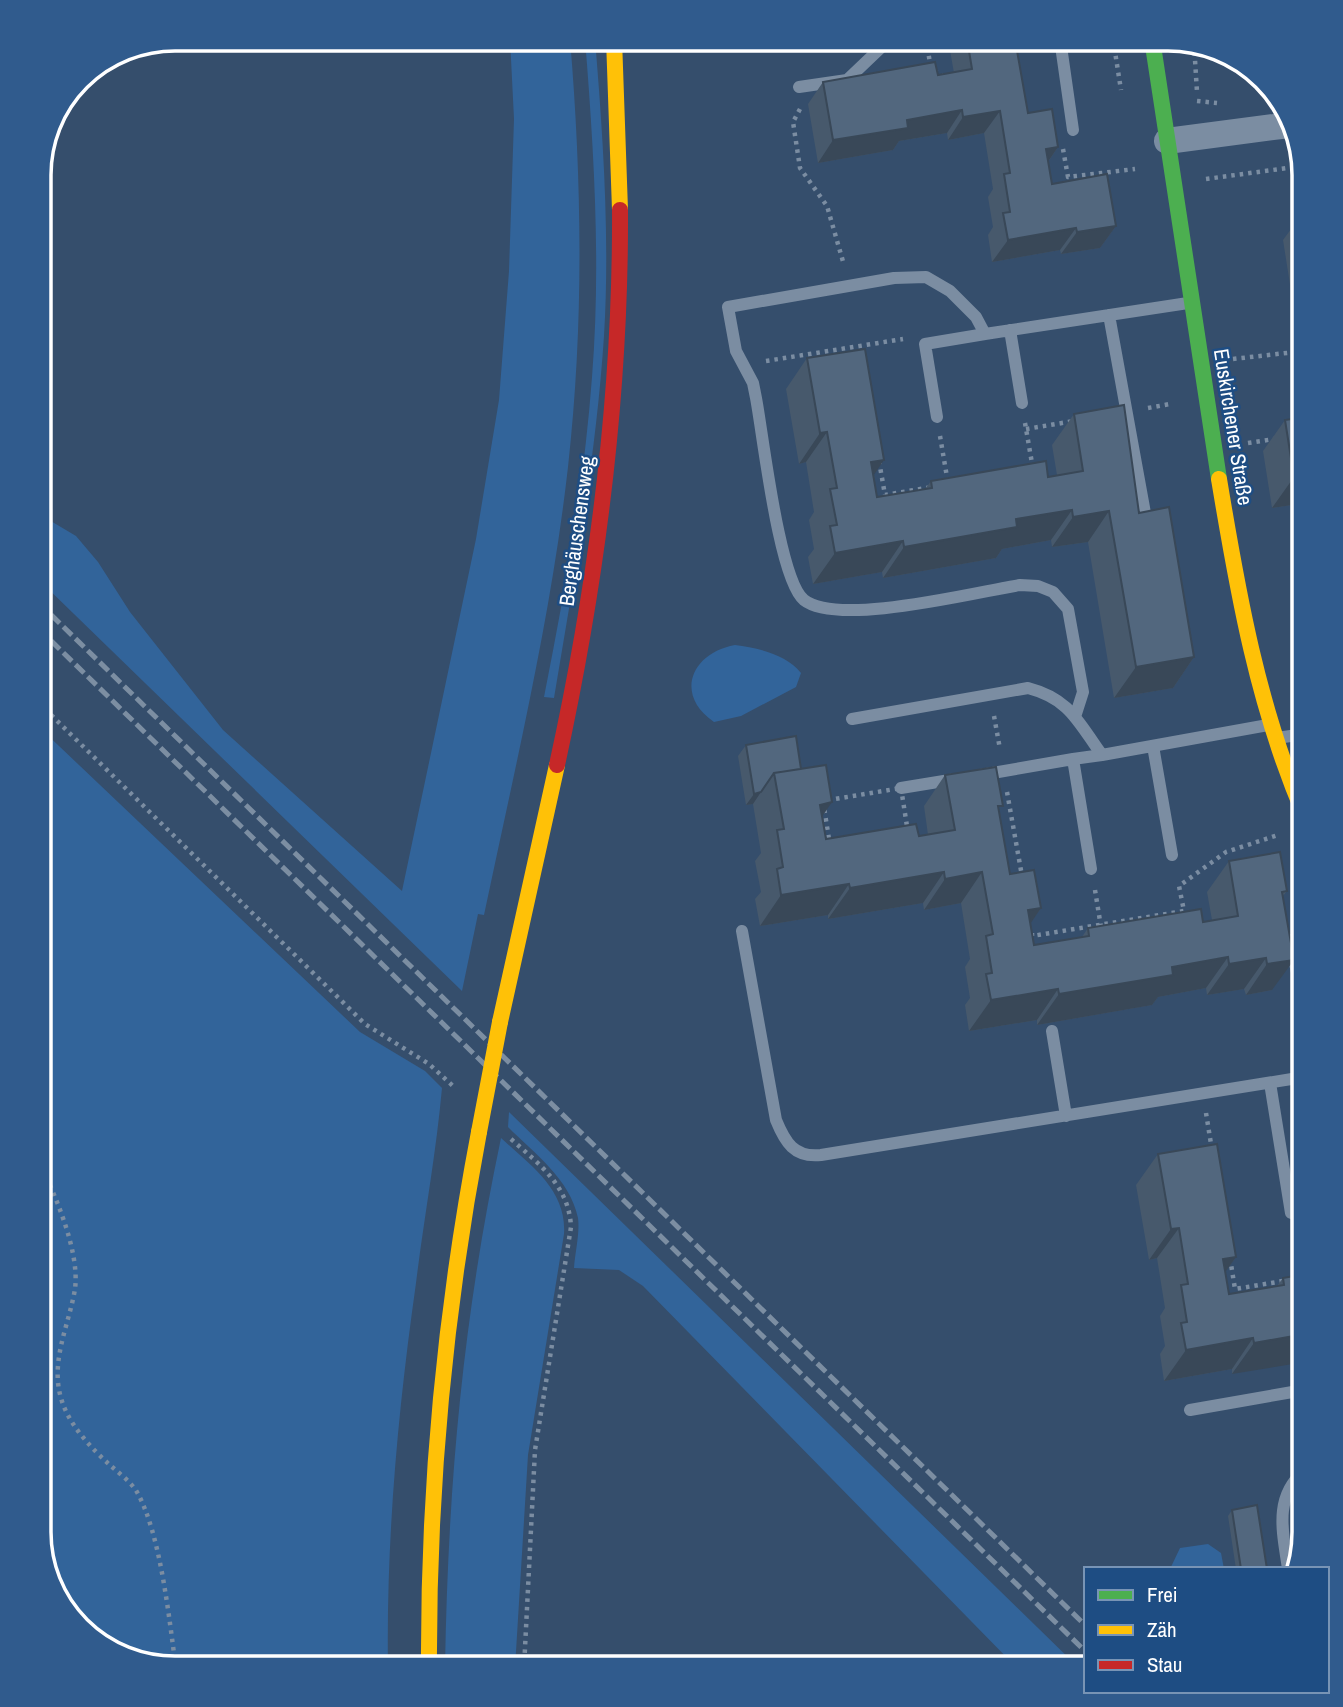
<svg xmlns="http://www.w3.org/2000/svg" width="1343" height="1707" font-family="'Archivo Narrow',sans-serif">
	<style>
		.green { fill: #32649a }
		.lines { fill: none; stroke-linecap: round; stroke-linejoin: round }
		.path { stroke: #7b8da2; stroke-width: 4.5; stroke-dasharray: 3.5 5; stroke-linecap: butt }
		.lane { stroke: #7b8da2; stroke-width: 12 }
		.street { stroke: #7b8da2; stroke-width: 26 }
		.fast { stroke: #4caf50; stroke-width: 16 }
		.slow { stroke: #ffc107; stroke-width: 16 }
		.jam { stroke: #c62828; stroke-width: 16 }
		.rail { stroke: #7c8ea2; stroke-width: 5; stroke-dasharray: 12 5; stroke-linecap: butt }
		.slow-bridge { stroke: #ffc107; stroke-width: 16 }
		.wall { fill: #47596c }
		.shaded-wall { fill: #394858 }
		.building { fill: #52677e; stroke: #394858; stroke-width: 2 }
		.labels { text-anchor: middle; stroke-width: 5; stroke-linejoin: round; paint-order: stroke }
		.street-label { font-size: 21px; fill: #fff; stroke: #1e4d83 }
		.rim { fill: none; stroke: #fff; stroke-width: 3.5 }
	</style>
	<rect width="100%" height="100%" fill="#354e6c"/>
	<!-- green -->
	<path class="green" d="M510 39H570C582 182 584 324 568 467 551 618 515 767 484 915L478 914 462 991 39 580V514L76 536 98 562 130 612 223 730 402 891 476 539 499 400 509 271 514 119Z
		M585 39H595C603 136 610 238 604 336 596 458 574 578 554 698L544 697C565 591 584 485 592 377 601 265 594 151 585 39Z
		M750 39H827L752 52Z
		M735 645C758 648 786 654 801 673L796 687 741 716 714 722C674 695 691 653 735 645Z
		M39 727 360 1032 425 1071 442 1088C436 1154 424 1218 416 1283 398 1410 386 1540 388 1668H174L107 1650 61 1608 39 1532Z
		M509 1112 1079 1668H1017L643 1286 619 1270 574 1268C575 1253 580 1233 578 1218 570 1179 534 1153 508 1127Z
		M501 1138C530 1165 567 1190 564 1234L528 1455 515 1668H445C448 1484 463 1318 501 1138Z
		M1208 1544 1221 1553 1224 1569H1170L1180 1548Z"/>
	<g class="lines">
		<!-- path -->
		<path class="path" d="M926 39 931 69 946 78
			M1113 39 1121 90
			M1194 44 1197 92
			M1197 101 1217 103
			M800 109 793 122 800 168 827 206 844 265
			M1063 149 1068 177 1135 169
			M1206 179 1302 166
			M1297 352 1304 404
			M1233 359 1304 351
			M766 361 903 339
			M1148 408 1170 404
			M1025 423 1033 469
			M1026 429 1074 421
			M940 436 948 483
			M1248 443 1274 439
			M879 461 885 495 932 487
			M39 703 365 1024 429 1064 453 1086
			M994 716 1000 749
			M901 788 909 839 831 852 823 801Z
			M1007 792 1022 876
			M1095 890 1101 927
			M1032 933V936L1184 911 1179 886 1226 852 1278 835
			M1206 1113 1212 1150
			M511 1139C540 1165 569 1186 571 1227L535 1450 524 1668
			M39 1162C55 1194 80 1252 75 1289 69 1325 50 1361 61 1398 68 1424 91 1448 111 1466 120 1474 131 1482 137 1492 161 1535 169 1619 176 1668
			M1294 1234 1302 1277
			M1230 1258 1235 1289 1283 1281"/>
		<!-- lane -->
		<path class="lane" d="M1060 39 1073 130
			M799 87 847 80 890 39
			M1109 315 1147 524
			M1010 330 1022 403
			M937 417 925 344 985 334
			M1075 717 1083 692 1068 609 1053 592 1038 586 1020 585C976 592 838 627 804 600 779 580 763 435 756 398L753 383 736 351 728 307 894 278 926 277 950 291 976 317 985 334 1188 303
			M852 719 1028 688C1070 699 1078 722 1102 755L1268 725
			M1277 738 1304 734
			M1153 746 1172 855
			M981 775 1073 759
			M901 788 956 779
			M1091 869 1073 759 1102 755
			M742 931 776 1120C785 1142 794 1158 821 1155L1304 1077
			M1290 940 1304 1005
			M1052 1031 1066 1116
			M1270 1083 1291 1213
			M1190 1410 1304 1390
			M1288 1569C1283 1533 1273 1498 1304 1471"/>
		<!-- street -->
		<path class="street" d="M1167 141 1289 125"/>
		<!-- fast -->
		<path class="fast" d="M1152 39 1219 479"/>
		<!-- slow -->
		<path class="slow" d="M614 39 620 210
			M1219 479C1238 594 1258 707 1304 814
			M500 1022 557 765
			M429 1668C428 1487 445 1310 479 1132"/>
		<!-- jam -->
		<path class="jam" d="M557 765C597 582 621 398 620 210"/>
		<!-- rail -->
		<path class="rail" d="M39 603 1086 1626
			M39 629 1086 1652"/>
		<!-- slow-bridge -->
		<path class="slow-bridge" d="M479 1132 500 1022"/>
	</g>
	<!-- wall -->
	<path class="wall" d="M948 39H1020L1021 44 1017 49 1028 113 1058 147 1048 162 1052 184 1116 226 1100 248 1061 254 1060 250 992 262 988 235 993 227 988 197 993 189 984 133 948 140 947 133 899 141 893 150 818 163 808 104 823 82 938 75 954 73Z
		M1244 64 1253 72 1246 73Z
		M1305 210V295L1292 297 1283 240Z
		M807 358 874 475 877 497 925 489 931 481 1048 477 1057 475 1052 445 1074 414 1139 513 1194 657 1173 688 1114 698 1088 542 1052 547 1051 540 1002 549 996 558 883 578 882 572 813 584 808 557 814 549 809 520 814 512 806 462 799 464 786 389Z
		M1305 417V503L1272 508 1263 451 1285 420Z
		M746 745 801 769 822 817 826 839 919 836 928 835 924 806 945 775 999 811 1010 874 1041 908 1030 923 1034 945 1082 937 1088 928 1203 922 1212 920 1207 892 1229 861 1287 891 1283 896 1272 990 1246 995 1244 989 1207 995 1206 988 1158 997 1152 1005 1037 1025V1020L969 1031 965 1005 970 998 965 967 970 959 961 903 924 910 923 903 828 919V915L760 926 755 899 761 892 755 861 761 853 753 804 746 805 738 756Z
		M1158 1154 1236 1257 1225 1272 1229 1294 1277 1286 1283 1278 1305 1274 1232 1374V1369L1164 1381 1160 1354 1165 1346 1160 1316 1165 1308 1157 1258 1149 1260 1136 1185Z
		M1304 1499V1532L1303 1538 1298 1505 1302 1500Z
		M1232 1510 1267 1569H1236L1228 1516Z"/>
	<!-- shaded-wall -->
	<path class="shaded-wall" d="M962 110 947 133 899 141 893 150 818 163 833 140 907 120Z
		M1000 111 984 133 948 140 963 117Z
		M1058 147 1043 169 1046 149Z
		M1116 226 1100 248 1061 254 1077 232Z
		M1076 228 1060 250 992 262 1008 240Z
		M1305 279V295L1292 297Z
		M827 432 806 462 799 464 820 433Z
		M884 460 863 491 871 462Z
		M1305 475V503L1272 508 1294 477Z
		M1072 510 1051 540 1002 549 996 558 883 578 904 547 1016 519Z
		M1109 511 1088 542 1052 547 1073 517Z
		M903 541 882 572 813 584 835 553Z
		M1194 657 1173 688 1114 698 1136 667Z
		M761 792 753 804 746 805 754 794Z
		M832 802 811 833 820 805Z
		M944 872 923 903 828 919 850 888Z
		M982 872 961 903 924 910 945 879Z
		M849 884 828 915 760 926 781 895Z
		M1041 908 1020 939 1028 910Z
		M1228 957 1206 988 1158 997 1152 1005 1037 1025 1059 994 1172 967Z
		M1266 958 1244 989 1207 995 1229 964Z
		M1294 960 1272 990 1246 995 1267 964Z
		M1058 989 1037 1020 969 1031 991 1000Z
		M1179 1228 1157 1258 1149 1260 1171 1229Z
		M1236 1257 1214 1288 1223 1259Z
		M1305 1334V1362L1232 1374 1254 1343Z
		M1253 1338 1232 1369 1164 1381 1186 1350Z"/>
	<!-- building -->
	<path class="building" d="M967 39H1020L1021 44 1016 45 1028 113 1052 109 1058 147 1046 149 1052 184 1107 174 1116 226 1077 232 1076 228 1008 240 1003 213 1010 212 1004 174 1010 173 1000 111 963 117 962 110 907 120 908 128 833 140 823 82 935 62 938 75 972 69Z
		M865 349 884 460 871 462 877 497 932 488 931 481 1046 461 1048 477 1083 471 1074 414 1124 405 1139 513 1169 507 1194 657 1136 667 1109 511 1073 517 1072 510 1016 519 1017 527 904 547 903 541 835 553 830 526 837 525 830 489 837 488 827 432 820 433 807 358Z
		M1305 417V475L1294 477 1285 420Z
		M796 736 801 769 774 773 761 792 754 794 746 745Z
		M826 765 832 802 820 805 826 839 916 824 919 836 955 830 945 775 996 767 1003 806H998L1010 874 1034 870 1041 908 1028 910 1034 945 1089 936 1088 928 1201 909 1203 922 1238 916 1229 861 1280 852 1287 891 1282 892 1294 960 1267 964 1266 958 1229 964 1228 957 1172 967 1173 975 1059 994 1058 989 991 1000 986 974 992 973 986 936 993 934 982 872 945 879 944 872 850 888 849 884 781 895 777 869 783 867 777 830 784 829 774 773Z
		M1217 1144 1236 1257 1223 1259 1229 1294 1284 1285 1283 1278 1305 1274V1334L1254 1343 1253 1338 1186 1350 1181 1323 1187 1322 1181 1285 1188 1284 1179 1228 1171 1229 1158 1154Z
		M1304 1499V1517L1302 1500Z
		M1257 1505 1267 1569H1241L1232 1510Z"/>
	<g class="labels">
		<!-- street labels -->
		<g class="street-label">
			<text transform="translate(1233 427) rotate(81)" y="7">Euskirchener Straße</text>
			<text transform="translate(577 531) rotate(-82)" y="7">Berghäuschensweg</text>
		</g>
	</g>
	<!-- crop -->
	<path d="M0 0H1343V1707H0ZM175 51H1168A124 124 0 0 1 1292 175V1532A124 124 0 0 1 1168 1656H175A124 124 0 0 1 51 1532V175A124 124 0 0 1 175 51Z" fill="#305b8d" fill-rule="evenodd"/>
	<path class="rim" d="M175 51H1168A124 124 0 0 1 1292 175V1532A124 124 0 0 1 1168 1656H175A124 124 0 0 1 51 1532V175A124 124 0 0 1 175 51Z"/>
	<!-- legend -->
	<rect x="1084" y="1567" width="245" height="126" fill="#1e4d83" stroke="#7894b5" stroke-width="2"/>
	<rect x="1098" y="1590" width="35" height="10" fill="#4caf50" stroke="#7894b5" stroke-width="2"/>
	<text x="1147" y="1602" font-size="21" fill="#ffffff">Frei</text>
	<rect x="1098" y="1625" width="35" height="10" fill="#ffc107" stroke="#7894b5" stroke-width="2"/>
	<text x="1147" y="1637" font-size="21" fill="#ffffff">Zäh</text>
	<rect x="1098" y="1660" width="35" height="10" fill="#c62828" stroke="#7894b5" stroke-width="2"/>
	<text x="1147" y="1672" font-size="21" fill="#ffffff">Stau</text>
</svg>
